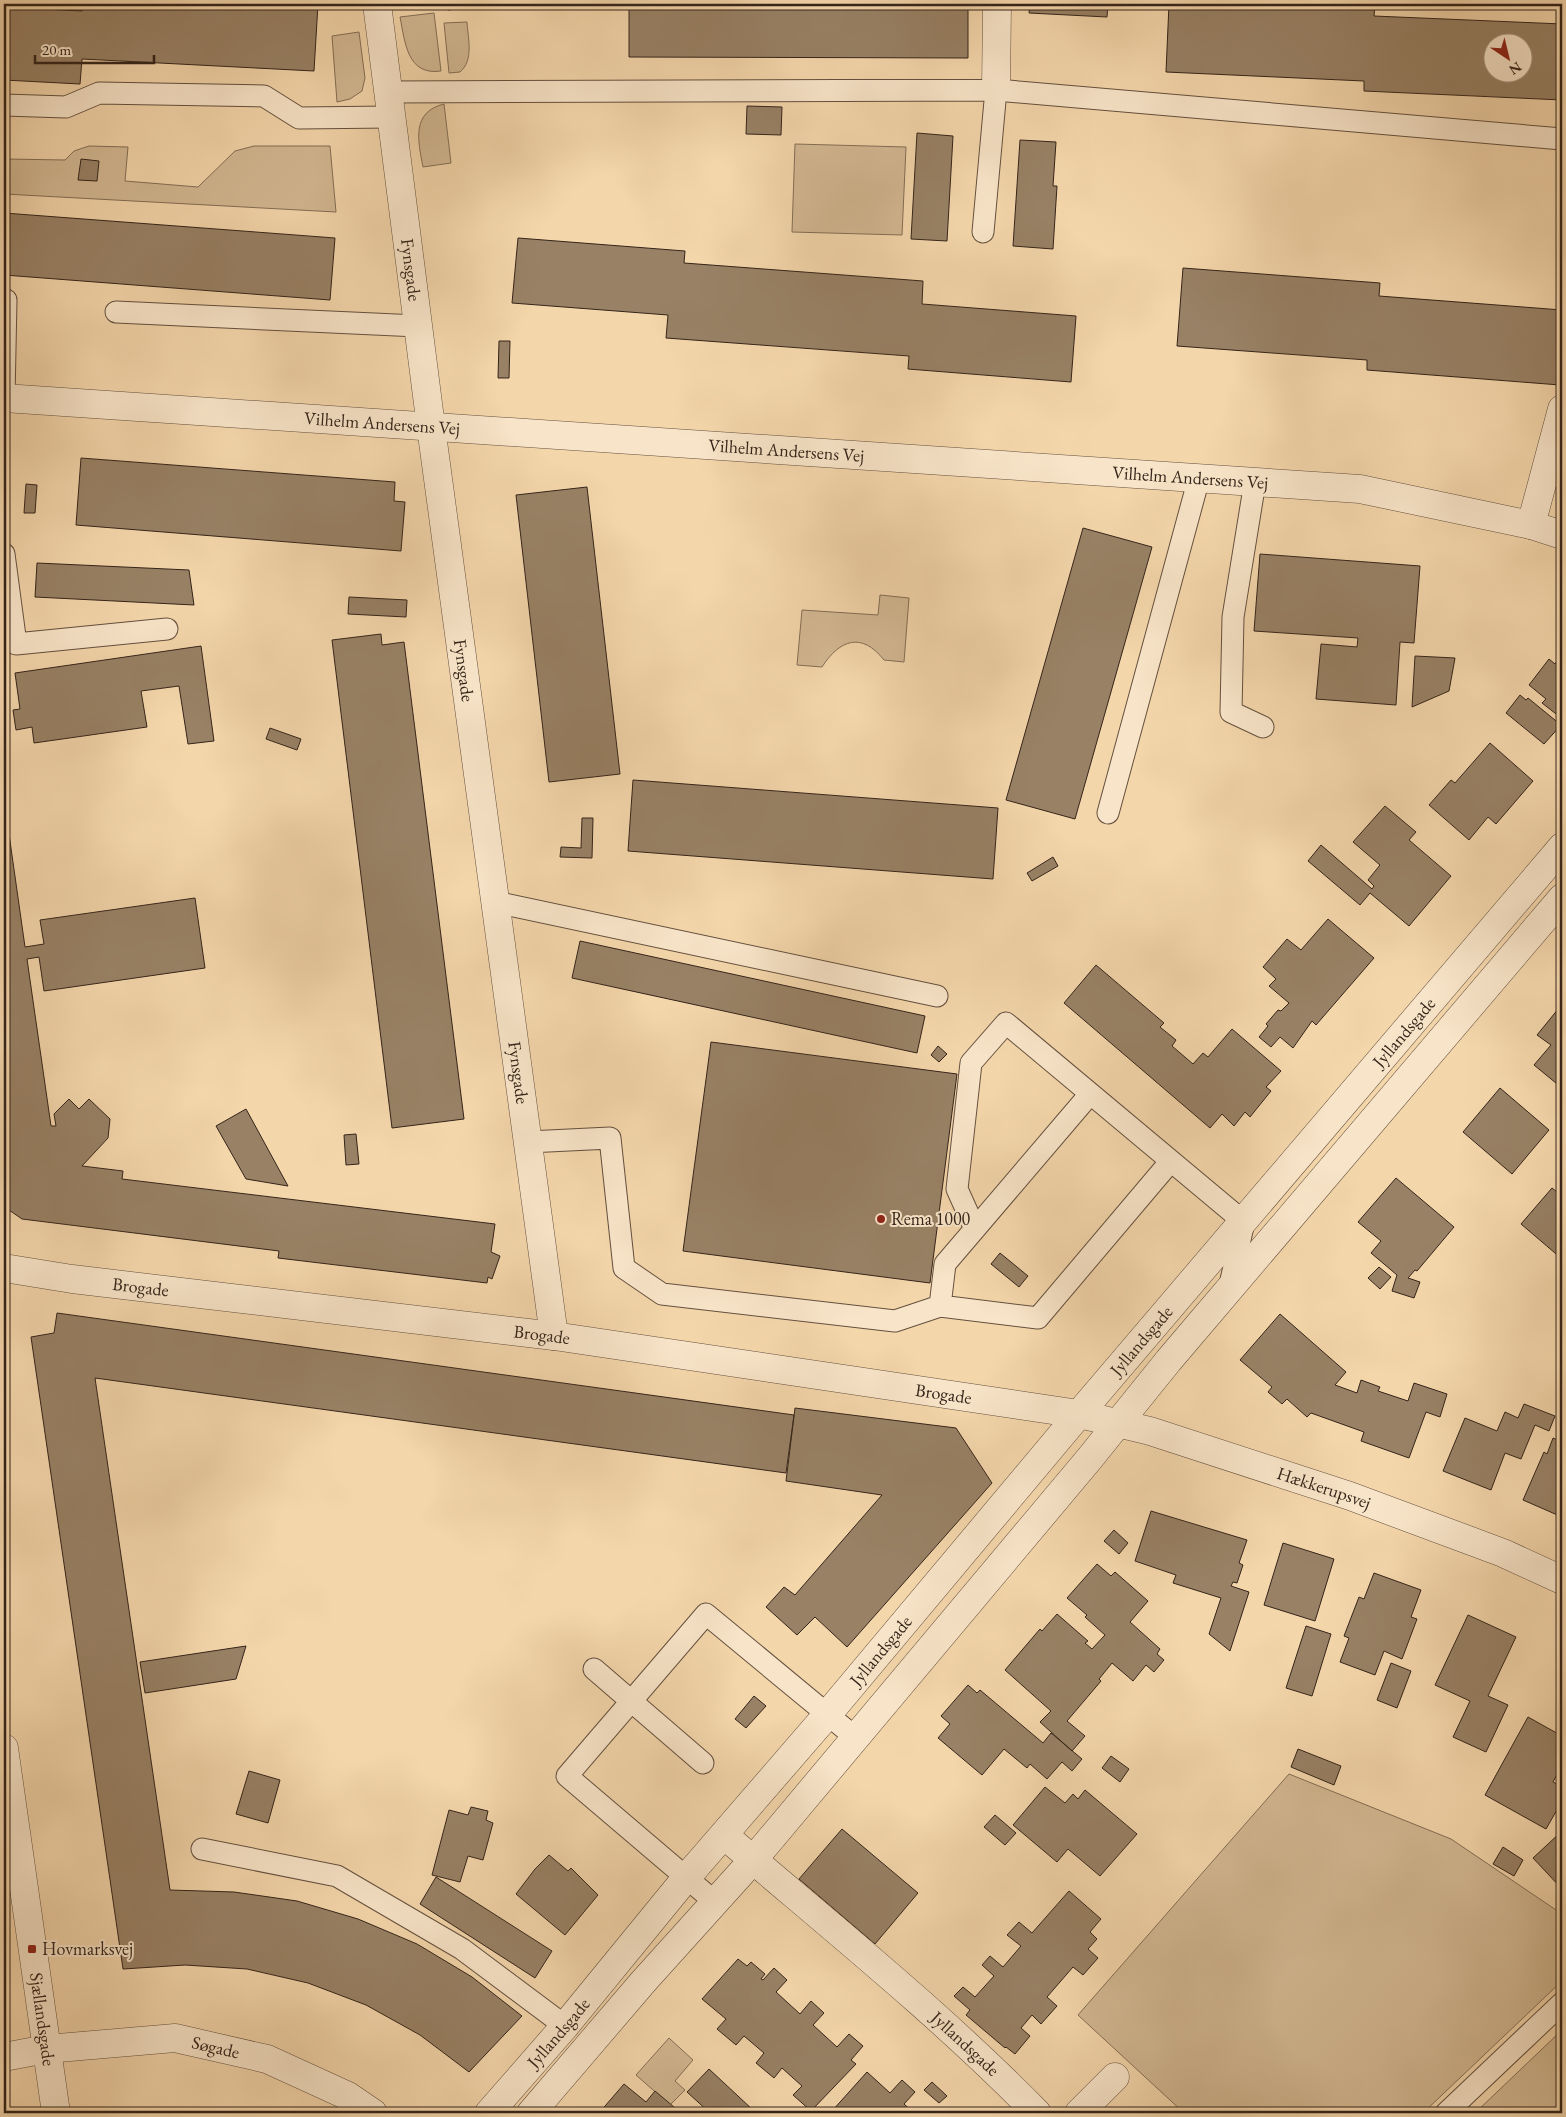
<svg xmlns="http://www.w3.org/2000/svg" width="1566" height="2117" font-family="'EB Garamond',serif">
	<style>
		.green { fill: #d3b892; stroke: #846e56 }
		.building { fill: #988165; stroke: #34241a; fill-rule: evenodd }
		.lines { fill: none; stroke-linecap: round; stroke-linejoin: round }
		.service-casing { stroke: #64503e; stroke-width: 23 }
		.minor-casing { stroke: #64503e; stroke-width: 29 }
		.tertiary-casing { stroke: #64503e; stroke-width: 29 }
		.service { stroke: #f8e4c8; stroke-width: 21 }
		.minor { stroke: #f8e4c8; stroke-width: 28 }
		.tertiary { stroke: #f8e4c8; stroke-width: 28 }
		.poi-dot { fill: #8f2418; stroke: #f8e4c8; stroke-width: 2 }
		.labels { text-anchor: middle; stroke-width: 4; stroke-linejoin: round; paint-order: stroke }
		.street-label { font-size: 18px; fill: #34241a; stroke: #f8e4c8 }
		.poi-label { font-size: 18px; fill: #34241a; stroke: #f8e4c8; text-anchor: start }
	</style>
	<rect width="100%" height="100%" fill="#f4d6ab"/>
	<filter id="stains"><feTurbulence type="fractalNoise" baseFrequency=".004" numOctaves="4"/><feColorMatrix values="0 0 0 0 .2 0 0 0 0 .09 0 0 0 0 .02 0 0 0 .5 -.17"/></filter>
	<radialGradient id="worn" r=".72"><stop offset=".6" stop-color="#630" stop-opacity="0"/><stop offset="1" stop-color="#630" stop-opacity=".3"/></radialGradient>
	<!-- green -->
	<path class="green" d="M4 4H83L82 11 4 7Z
		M434 13 441 71C407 76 405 42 400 17Z
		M467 22C468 39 474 60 460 72L449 73 444 23Z
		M359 32 365 78 362 91 350 99 337 102 332 36Z
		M444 104 451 163 423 167C418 141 411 112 444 104Z
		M795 144 906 147 902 235 792 232Z
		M89 146 128 147 125 181 198 187 235 151 254 146H330L336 212 4 194V159L65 160 74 151Z
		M880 595 909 598 904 662 884 660C862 632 840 639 822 667L797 665 802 610 878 615Z
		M1289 1774 1451 1839 1562 1914V1981L1423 2113H1184L1078 2015Z
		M1562 2030V2113H1475Z
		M669 2038 693 2060 675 2081 685 2090 670 2105 636 2075Z"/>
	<!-- building -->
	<path class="building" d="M83 4H318L314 71 82 59 80 84 4 80V7L82 11Z
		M447 4H495L448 10Z
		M629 4H968V58L629 57Z
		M1030 4H1108L1107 17 1029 13Z
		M1169 4H1375L1374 16 1562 24V100L1364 91V81L1166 72ZM1494 42H1524V72H1494Z
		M747 106 782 107 781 135 746 134Z
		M917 133 953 136 947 241 911 239Z
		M1020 140 1056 142 1053 186H1057L1053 249 1013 246Z
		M81 159 99 161 97 181 78 180Z
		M4 213 335 238 330 300 4 275Z
		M518 238 685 251 684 263 923 281 922 304 1076 316 1071 382 908 369 909 356 666 338 668 315 512 303Z
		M1183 268 1380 283 1379 296 1562 310 1560 385 1367 370V360L1177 346Z
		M499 341H510L509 378H498Z
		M81 458 395 482 394 501 405 502 401 551 76 525Z
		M26 484 37 485 35 513H24Z
		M587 487 620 774 549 782 516 495Z
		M1083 528 1152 547 1075 819 1006 800Z
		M1260 554 1420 566 1414 643 1400 642 1396 705 1316 699 1321 644 1357 647 1358 638 1254 631Z
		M37 563 189 570 194 605 35 597Z
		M349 597 407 600 406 617 348 614Z
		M381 634 382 645 404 642 464 1119 392 1128 332 640Z
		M201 646 214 741 188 744 179 686 141 691 147 727 34 743 32 727 16 730 13 710 20 709 15 673Z
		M1562 654V714L1560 717 1542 703 1546 699 1529 685 1549 659 1555 664Z
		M1415 656 1455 658 1449 691 1412 707Z
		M1520 695 1526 700 1528 698 1561 725 1544 744 1506 713Z
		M270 728 301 739 297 750 266 739Z
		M1490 743 1533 781 1496 824 1488 817 1469 840 1429 805 1451 780 1455 783Z
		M633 780 998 808 993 879 628 851Z
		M7 802 9 813H6L25 947 44 944 40 920 195 898 205 968 44 991 39 957 27 959 51 1126H56L54 1114 69 1099 79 1109 89 1099 110 1119 108 1138 82 1166 123 1171 122 1179 495 1224 491 1252 500 1256 492 1279 488 1277 487 1283 278 1258 279 1251 22 1219 9 1210 4 1203V803Z
		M1385 806 1416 832 1409 840 1451 876 1409 926 1370 893 1360 905 1308 861 1321 845 1372 889 1374 886 1368 880 1380 865 1353 842Z
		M582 818H593L592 858 560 857 561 847 581 848Z
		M1053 857 1058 866 1032 881 1027 873Z
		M1328 919 1374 958 1316 1025 1312 1021 1293 1048 1280 1037 1271 1047 1259 1037 1268 1026 1266 1024 1278 1010 1281 1011 1289 1003 1269 986 1276 979 1263 967 1287 939 1301 950Z
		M580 941 925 1016 917 1053 572 978Z
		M1096 965 1164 1023 1160 1027 1176 1040 1172 1046 1193 1064 1203 1053 1208 1057 1232 1029 1281 1071 1266 1087 1271 1091 1250 1117 1245 1112 1234 1126 1222 1114 1210 1128 1064 1003Z
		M1559 1008 1562 1010V1088L1534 1065 1551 1045 1537 1035Z
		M711 1042 957 1074 930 1283 683 1251Z
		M938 1046 947 1054 939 1062 931 1055Z
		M1500 1088 1549 1130 1512 1174 1463 1132Z
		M246 1109 288 1186 246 1179 216 1126Z
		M356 1134 359 1164 346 1165 344 1135Z
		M1396 1178 1454 1227 1417 1271 1415 1270 1408 1278 1420 1282 1414 1298 1392 1291 1397 1275 1371 1253 1381 1241 1358 1222Z
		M1552 1188 1562 1196V1259L1521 1224Z
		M1000 1253 1028 1276 1019 1287 991 1264Z
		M1379 1267 1391 1277 1380 1289 1368 1278Z
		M57 1313 794 1415 786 1473 95 1378 170 1890 234 1892 297 1901 358 1919 417 1944 472 1977 522 2016 469 2072 420 2035 366 2005 308 1983 247 1969 185 1965 123 1969 31 1337 54 1333Z
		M1280 1314 1346 1372 1335 1385 1357 1393 1361 1380 1380 1387 1378 1391 1408 1401 1414 1383 1447 1394 1440 1417 1426 1412 1409 1458 1361 1441 1364 1432 1311 1413 1307 1417 1287 1399 1282 1404 1268 1392 1272 1387 1240 1360Z
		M1524 1404 1555 1416 1549 1431 1535 1425 1521 1459 1505 1453 1491 1490 1443 1471 1465 1418 1497 1431 1505 1412 1518 1418Z
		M795 1408 956 1428 992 1483 847 1647 815 1617 797 1635 766 1607 784 1587 795 1595 882 1495 786 1481Z
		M1553 1438 1562 1442V1517L1523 1500 1544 1452 1547 1454Z
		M1151 1511 1247 1540 1239 1563 1243 1565 1237 1583 1233 1582 1231 1586 1249 1592 1230 1651 1209 1634 1221 1598 1173 1583 1176 1575 1135 1561Z
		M1114 1530 1128 1543 1119 1554 1104 1541Z
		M1283 1543 1334 1559 1315 1621 1264 1605Z
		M1097 1564 1111 1576 1115 1572 1148 1601 1130 1622 1160 1649 1157 1654 1164 1660 1154 1672 1146 1665 1133 1681 1112 1663 1099 1679 1101 1681 1067 1721 1085 1736 1072 1751 1040 1722 1051 1711 1005 1670 1040 1629 1042 1631 1057 1614 1088 1641 1085 1643 1092 1649 1105 1635 1085 1617 1087 1615 1067 1598Z
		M1374 1573 1421 1590 1411 1617 1417 1619 1402 1659 1384 1651 1375 1675 1340 1662 1349 1638 1344 1636 1359 1597 1364 1599Z
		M1468 1615 1516 1637 1488 1696 1508 1705 1486 1752 1453 1737 1470 1701 1435 1685Z
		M1306 1626 1331 1634 1312 1696 1286 1688Z
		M246 1646 236 1679 145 1693 140 1662Z
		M1391 1663 1411 1671 1397 1708 1377 1700Z
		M968 1685 977 1693 980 1690 1043 1743 1051 1733 1082 1759 1072 1771 1062 1762 1047 1779 1030 1764 1027 1768 1004 1749 982 1775 938 1738 950 1724 941 1716Z
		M754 1696 766 1706 746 1728 735 1719Z
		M1528 1717 1562 1736V1765L1553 1782 1562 1787V1801L1546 1829 1485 1795Z
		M1298 1749 1341 1766 1334 1785 1291 1767Z
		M1111 1756 1129 1769 1120 1782 1102 1768Z
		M249 1771 280 1780 268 1823 236 1814Z
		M1045 1787 1065 1803 1073 1794 1078 1799 1085 1790 1137 1834 1100 1876 1068 1849 1057 1862 1013 1825Z
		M471 1807 488 1811 486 1820 493 1823 483 1860 468 1856 460 1882 432 1875 449 1810 468 1815Z
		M995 1815 1016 1833 1005 1845 984 1827Z
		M842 1829 918 1893 875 1944 799 1879Z
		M1562 1831V1889L1533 1858Z
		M1503 1847 1523 1860 1514 1876 1493 1864Z
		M549 1855 568 1871 571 1868 598 1895 565 1935 516 1894 535 1869Z
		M436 1877 552 1951 535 1978 420 1904Z
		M1069 1891 1101 1919 1090 1932 1097 1939 1088 1949 1098 1958 1083 1975 1073 1967 1047 1997 1057 2006 1041 2024 1032 2015 1021 2028 1030 2036 1015 2054 1006 2047 1005 2048 966 2015 970 2010 954 1996 963 1987 975 1997 994 1976 982 1965 990 1956 1003 1967 1021 1946 1007 1935 1019 1922 1032 1933Z
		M738 1959 747 1966 751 1962 765 1974 761 1979 763 1980 774 1968 787 1980 776 1992 800 2014 811 2001 824 2013 813 2025 837 2047 849 2034 863 2046 851 2060 856 2064 811 2111 793 2095 802 2086 782 2068 774 2078 756 2063 764 2053 744 2036 736 2045 717 2029 726 2019 702 1999Z
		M709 2069 753 2110 751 2113H710L687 2092Z
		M867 2072 890 2093 902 2080 915 2092 904 2104 914 2113H834L832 2111Z
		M932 2082 947 2096 939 2103 924 2090Z
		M624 2084 646 2102 655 2091 681 2113H599Z"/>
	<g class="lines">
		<!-- service casing -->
		<g class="service-casing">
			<path id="service" d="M388 92 996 90 1562 139
				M4 105 66 107 99 93 264 96 299 118 391 117
				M983 232 996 90
				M4 300H6L4 398
				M116 312 418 326
				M1255 482 1233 617 1231 712 1263 727
				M4 554 16 644 167 629
				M1108 813 1199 478
				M495 902 937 996
				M1090 1094 945 1264 940 1306 1038 1318 1170 1162
				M528 1142 610 1138 624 1268 662 1294 895 1321 940 1306
				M975 1229 957 1189 971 1063 1006 1023 1244 1222 1229 1289
				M594 1669 703 1763
				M202 1849 337 1876 462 1949 565 2026
				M715 1902 567 1776 706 1614 856 1738
				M1446 2113 1562 2003"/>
		</g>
		<!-- minor casing -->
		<g class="minor-casing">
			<g id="minor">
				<path id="s1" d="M377 4 431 427 554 1336"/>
				<path d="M996 90 997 4"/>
				<path id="s2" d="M4 398 1360 489 1531 525 1562 535"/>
				<path d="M1531 525 1562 409"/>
				<path id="s3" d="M4 1268 72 1279 554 1336 1079 1414 1150 1431 1350 1496 1503 1553 1562 1580"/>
				<path id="s4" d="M724 1835C830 1926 939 2013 1037 2113"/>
				<path id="s5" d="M4 2057 46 2049 175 2038 267 2059 348 2096 373 2113"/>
				<path d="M1079 2113 1115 2077"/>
			</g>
		</g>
		<!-- tertiary casing -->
		<g class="tertiary-casing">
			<g id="tertiary">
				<path id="s6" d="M4 1748 56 2113"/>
				<path id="s7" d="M489 2113 565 2026 686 1878 827 1715 1079 1414 1562 847"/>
				<path d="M531 2113 643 1982 753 1860 1090 1458 1169 1360 1562 898"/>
			</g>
		</g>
		<!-- service -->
		<use href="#service" class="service"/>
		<!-- minor -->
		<use href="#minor" class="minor"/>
		<!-- tertiary -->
		<use href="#tertiary" class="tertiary"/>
	</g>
	<!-- markers -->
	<g class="poi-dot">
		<circle cx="881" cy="1219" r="5"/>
		<rect x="27" y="1944" width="10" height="10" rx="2.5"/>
	</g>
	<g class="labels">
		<!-- street labels -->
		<g class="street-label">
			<text dy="6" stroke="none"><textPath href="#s1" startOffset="268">Fynsgade</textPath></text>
			<text dy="6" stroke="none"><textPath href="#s2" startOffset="379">Vilhelm Andersens Vej</textPath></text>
			<text dy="6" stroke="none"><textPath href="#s2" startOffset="784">Vilhelm Andersens Vej</textPath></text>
			<text dy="6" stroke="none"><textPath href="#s2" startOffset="1189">Vilhelm Andersens Vej</textPath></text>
			<text dy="6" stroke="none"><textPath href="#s1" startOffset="672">Fynsgade</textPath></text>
			<text dy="6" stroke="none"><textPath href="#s7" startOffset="1416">Jyllandsgade</textPath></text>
			<text dy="6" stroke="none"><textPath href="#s1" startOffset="1078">Fynsgade</textPath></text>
			<text dy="6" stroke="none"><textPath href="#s3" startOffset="138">Brogade</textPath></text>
			<text dy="6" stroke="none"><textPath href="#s3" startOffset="542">Brogade</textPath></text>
			<text dy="6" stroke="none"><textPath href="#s7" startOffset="1011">Jyllandsgade</textPath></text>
			<text dy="6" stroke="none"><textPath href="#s3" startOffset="948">Brogade</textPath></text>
			<text dy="6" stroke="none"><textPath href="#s3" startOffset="1341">Hækkerupsvej</textPath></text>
			<text dy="6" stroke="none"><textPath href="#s7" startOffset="606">Jyllandsgade</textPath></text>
			<text dy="6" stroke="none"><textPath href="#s6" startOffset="274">Sjællandsgade</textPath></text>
			<text dy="6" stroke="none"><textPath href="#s7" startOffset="106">Jyllandsgade</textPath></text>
			<text dy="6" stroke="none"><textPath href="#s4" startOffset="319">Jyllandsgade</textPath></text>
			<text dy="6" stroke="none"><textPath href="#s5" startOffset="214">Søgade</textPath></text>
		</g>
		<!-- poi labels -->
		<g class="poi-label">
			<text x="891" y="1225">Rema 1000</text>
			<text x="42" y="1955">Hovmarksvej</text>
		</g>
	</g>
	<!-- margin -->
	<rect width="1566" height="2117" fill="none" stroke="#f4d6ab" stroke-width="20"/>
	<rect x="5" y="5" width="1556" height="2107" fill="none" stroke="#34241a" stroke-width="2.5"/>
	<rect x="10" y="10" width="1546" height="2097" fill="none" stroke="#34241a"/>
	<!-- north arrow -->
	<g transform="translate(1508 58) rotate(145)"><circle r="24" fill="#f8e4c8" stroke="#aa9782"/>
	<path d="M0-4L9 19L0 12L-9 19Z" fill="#8f2418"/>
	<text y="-8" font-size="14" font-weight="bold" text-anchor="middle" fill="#34241a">N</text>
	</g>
	<!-- scale -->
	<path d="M35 55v8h119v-8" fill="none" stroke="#34241a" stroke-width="2.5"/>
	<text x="42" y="55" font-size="15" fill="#34241a" stroke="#f8e4c8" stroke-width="4" paint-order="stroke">20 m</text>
	<rect width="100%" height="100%" filter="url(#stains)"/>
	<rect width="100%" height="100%" fill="url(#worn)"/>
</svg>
